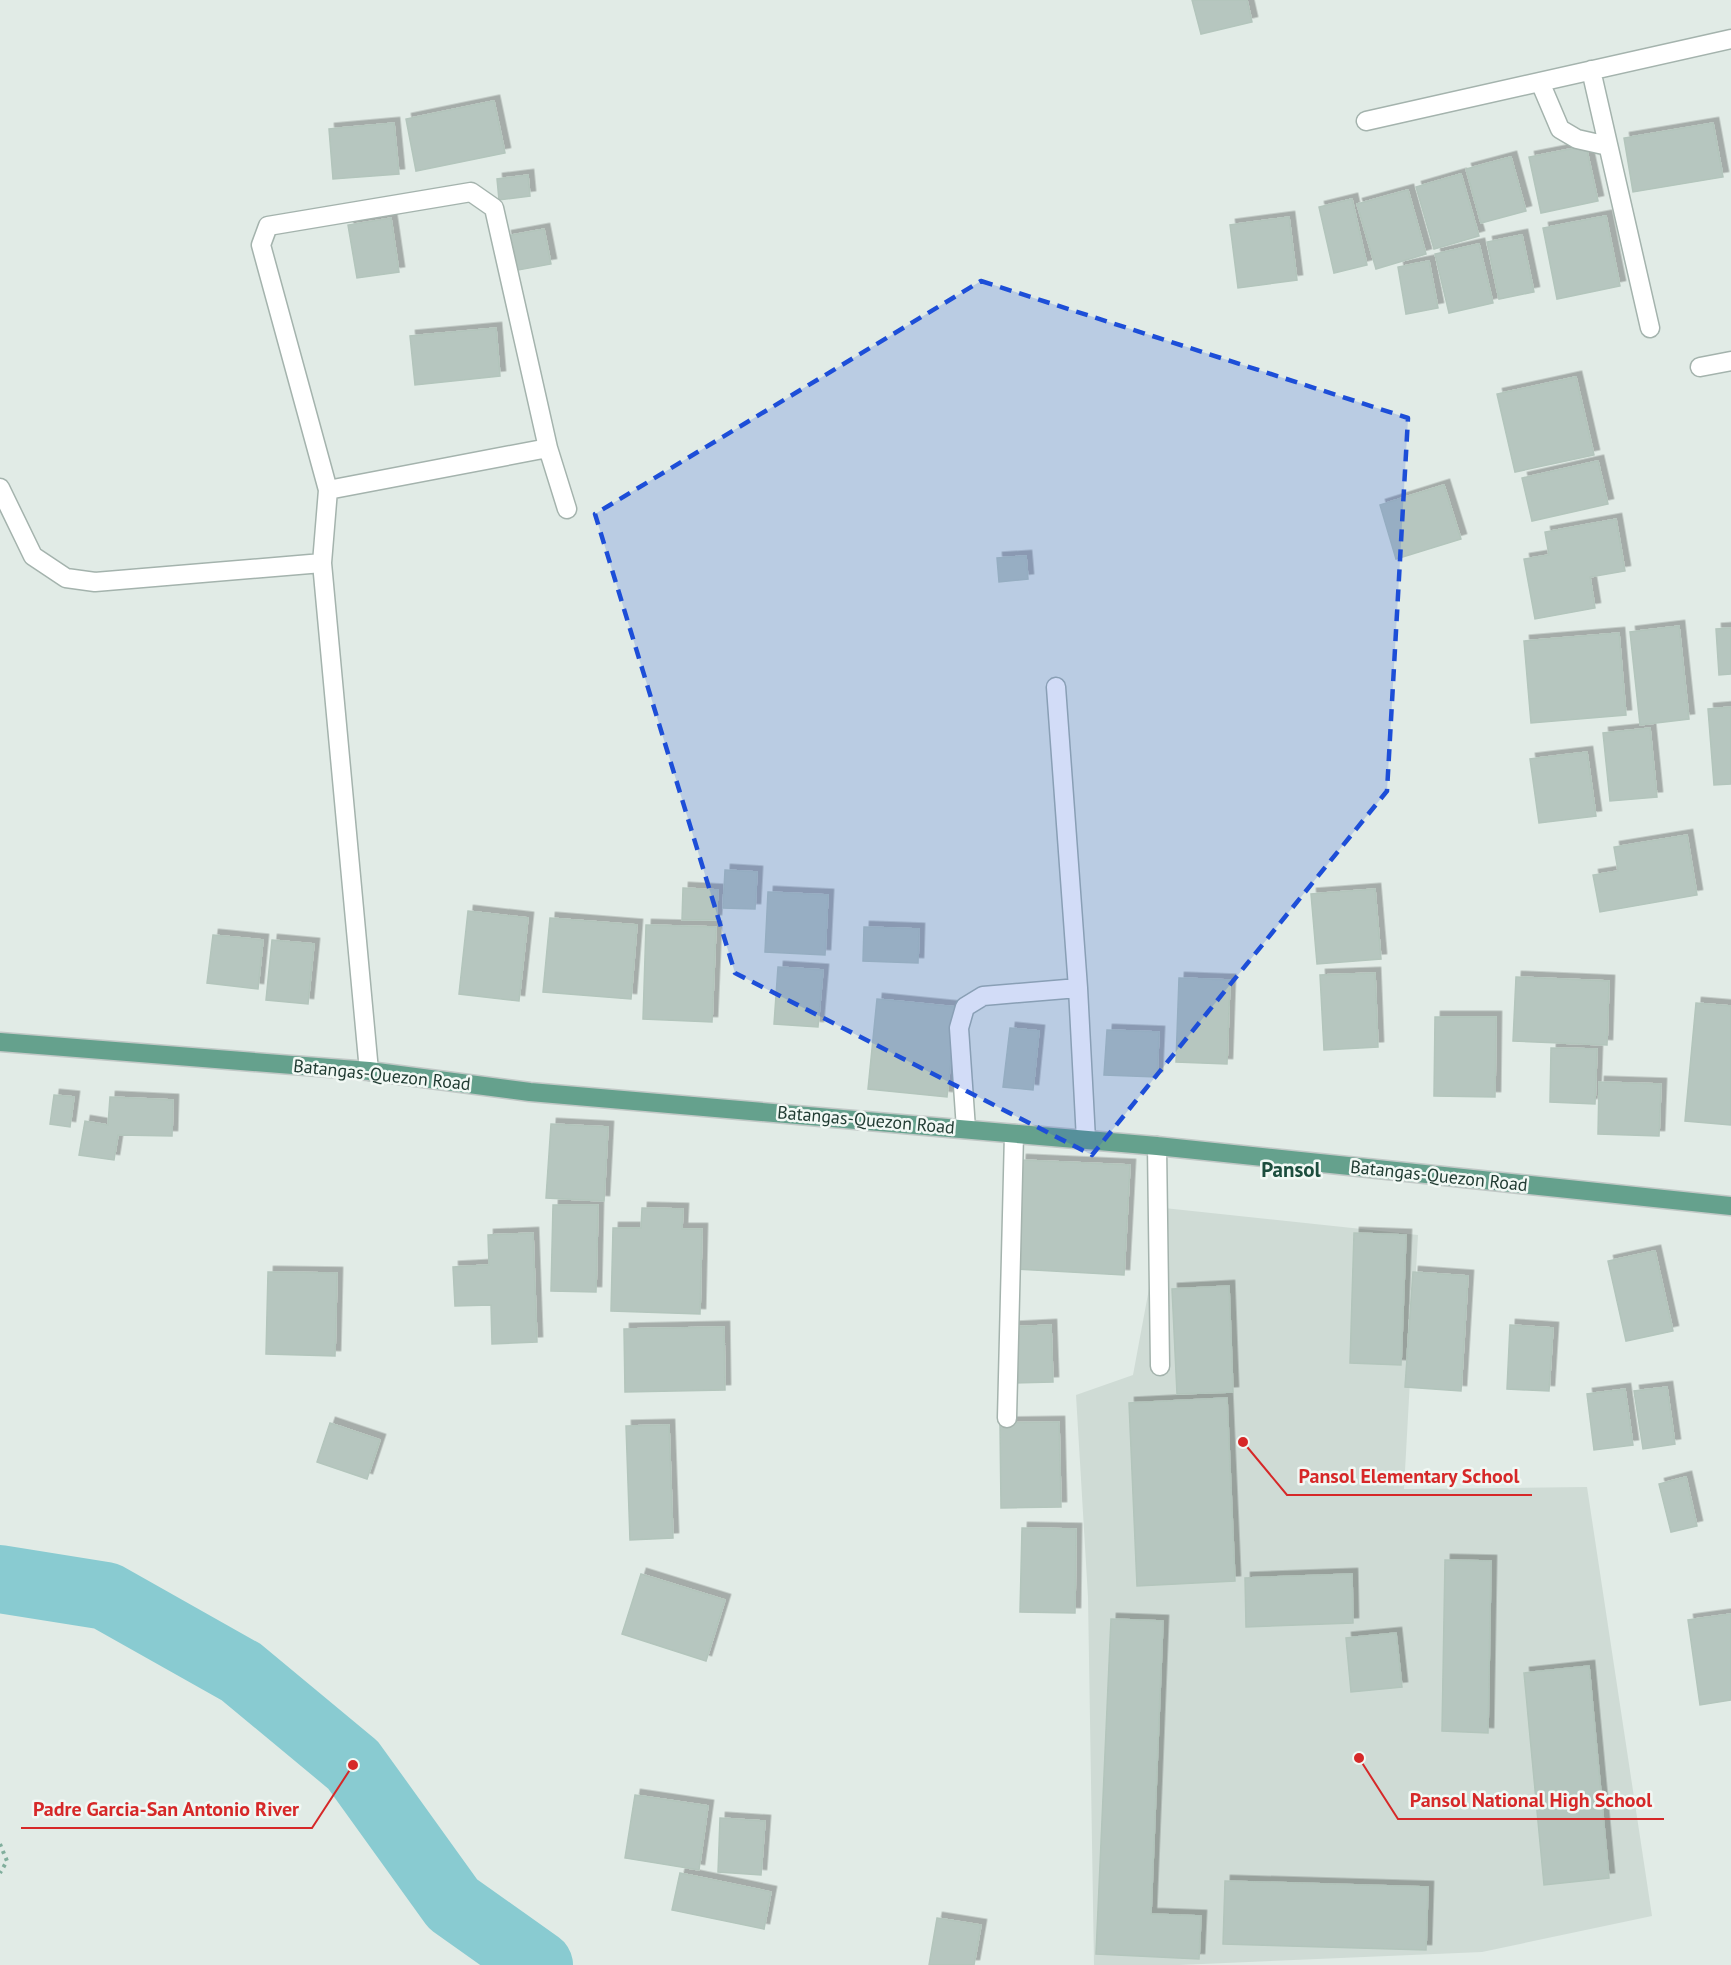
<svg xmlns="http://www.w3.org/2000/svg" width="1731" height="1965" font-family="'PT Sans',sans-serif">
	<style>
		.built { fill: #cfdbd5 }
		.lines { fill: none; stroke-linecap: round; stroke-linejoin: round }
		.river { stroke: #89cbd1; stroke-width: 68 }
		.building { fill: #b6c6bf; stroke: #b3c5bc; stroke-width: 1.5; filter: url(#shadow) }
		.minor-casing { stroke: #a4b3ad; stroke-width: 21 }
		.major-casing { stroke: #c1c8c6; stroke-width: 21 }
		.path { stroke: #81af9d; stroke-width: 4; stroke-dasharray: 3 4.5; stroke-linecap: butt }
		.minor { stroke: #fff; stroke-width: 18 }
		.major { stroke: #65a18d; stroke-width: 18 }
		.marked { fill: #1d4ed8; fill-opacity: 0.2; stroke: #1d4ed8; stroke-width: 4.5; stroke-dasharray: 12 8; stroke-linejoin: round }
		.labels { text-anchor: middle; stroke-width: 5; stroke-linejoin: round; paint-order: stroke }
		.street-label { font-size: 18px; fill: #213c33; stroke: #f1f8f4 }
		.quarter-label { font-size: 21px; font-weight: bold; fill: #1d4e3e; stroke: #f1f8f4 }
		.leader { fill: none; stroke: #d62828; stroke-width: 2 }
		.callout-dot { fill: #d62828; stroke: #f1f8f4; stroke-width: 2 }
		.callout-label { font-size: 20px; text-anchor: middle; font-weight: bold; fill: #d62828; stroke: #f1f8f4; stroke-width: 5; stroke-linejoin: round; paint-order: stroke }
	</style>
	<defs>
		<filter id="shadow"><feDropShadow dx="5.5" dy="-5.5" stdDeviation="0" flood-color="#0004"/></filter>
	</defs>
	<rect width="100%" height="100%" fill="#e1ebe6"/>
	<!-- built -->
	<path class="built" d="M1164 1208 1418 1235 1404 1489 1587 1487 1652 1916 1482 1952 1179 1965H1094L1088 1597 1076 1395 1133 1375Z"/>
	<g class="lines">
		<!-- river -->
		<path class="river" d="M0 1579 106 1596 241 1672 353 1765 453 1904 539 1965"/>
	</g>
	<!-- building -->
	<path class="building" d="M1192 0H1247L1252 22 1201 34Z
		M494 101 505 153 416 171 406 119Z
		M394 123 399 174 333 179 329 129Z
		M1713 123 1723 177 1633 192 1624 138Z
		M1586 146 1598 201 1541 213 1529 157Z
		M1511 157 1526 211 1481 223 1466 169Z
		M1461 174 1479 236 1434 249 1416 187Z
		M528 175 530 196 499 200 497 179Z
		M1408 190 1426 254 1376 269 1357 204Z
		M1352 199 1367 265 1334 273 1319 207Z
		M1606 216 1620 286 1557 299 1543 228Z
		M1289 217 1297 280 1238 288 1230 225Z
		M391 218 399 272 357 278 348 225Z
		M544 229 551 264 513 271 506 236Z
		M1522 235 1534 292 1499 299 1487 242Z
		M1479 244 1493 303 1449 313 1435 254Z
		M1429 261 1438 308 1406 314 1398 267Z
		M496 328 500 376 415 385 410 336Z
		M1576 377 1594 455 1515 472 1497 394Z
		M1598 461 1608 504 1532 521 1522 478Z
		M1444 485 1461 539 1396 559 1380 505Z
		M1616 519 1625 571 1590 577 1595 608 1535 619 1524 559 1549 555 1545 532Z
		M1026 556 1028 579 999 582 997 558Z
		M1679 626 1689 719 1640 725 1630 632Z
		M1731 628V674L1719 675 1716 629Z
		M1619 633 1626 715 1531 723 1524 641Z
		M1731 707V784L1714 785 1708 709Z
		M1650 728 1657 797 1610 801 1603 733Z
		M1587 752 1596 816 1539 823 1530 759Z
		M1687 835 1697 895 1600 912 1593 875 1618 871 1614 847Z
		M725 870 757 872 755 909 723 908Z
		M683 888 718 890 716 920H682Z
		M1375 889 1381 959 1317 964 1311 894Z
		M768 892 828 895 825 955 765 952Z
		M468 911 528 918 519 1001 459 994Z
		M550 918 637 925 631 999 543 992Z
		M646 925 716 927 712 1022 643 1019Z
		M864 927 919 929 918 963 863 961Z
		M213 935 263 940 258 989 207 983Z
		M272 940 314 944 308 1004 266 1000Z
		M778 967 823 970 818 1027 774 1024Z
		M1375 973 1378 1047 1324 1050 1320 975Z
		M1516 977 1609 981 1607 1045 1513 1041Z
		M1179 978 1230 980 1227 1064 1176 1062Z
		M877 999 956 1007 947 1097 868 1089Z
		M1696 1003 1731 1006V1125L1685 1121Z
		M1435 1017H1496L1495 1097 1434 1096Z
		M1010 1028 1039 1031 1033 1090 1003 1087Z
		M1107 1030 1159 1032 1157 1077 1104 1075Z
		M1551 1048 1597 1049 1595 1104 1550 1102Z
		M1599 1082 1661 1084 1659 1136 1598 1134Z
		M54 1095 74 1097 70 1127 50 1124Z
		M110 1097 173 1100 172 1136 118 1135 114 1160 79 1155 85 1121 108 1125Z
		M551 1124 608 1127 604 1201 546 1198Z
		M1021 1160 1130 1165 1124 1275 1016 1269Z
		M553 1205H598L596 1292 551 1291Z
		M642 1208 683 1209 682 1229H702L700 1314 611 1311 613 1228H641Z
		M533 1233 537 1342 492 1344 491 1305 455 1306 453 1267 489 1265 488 1235Z
		M1354 1233 1406 1235 1401 1365 1350 1363Z
		M1655 1251 1673 1331 1626 1341 1608 1261Z
		M268 1272 337 1273 335 1356 266 1354Z
		M1413 1272 1468 1276 1461 1391 1405 1387Z
		M1229 1286 1233 1392 1177 1394 1172 1289Z
		M1051 1325 1053 1382 1014 1383 1013 1327Z
		M1510 1325 1553 1328 1549 1391 1507 1389Z
		M724 1327 725 1390 625 1392 624 1329Z
		M1667 1387 1675 1444 1643 1449 1634 1391Z
		M1625 1389 1633 1445 1594 1450 1587 1394Z
		M1227 1398 1235 1581 1137 1586 1129 1403Z
		M1059 1422 1061 1507 1001 1508 1000 1423Z
		M330 1423 380 1440 367 1479 317 1462Z
		M669 1425 673 1538 630 1540 626 1426Z
		M1686 1477 1697 1526 1671 1532 1659 1484Z
		M1022 1528 1076 1529 1075 1613 1020 1612Z
		M1445 1560 1491 1561 1488 1733 1442 1731Z
		M641 1574 725 1600 706 1661 622 1634Z
		M1352 1574 1353 1623 1246 1627 1245 1578Z
		M1731 1614V1700L1700 1705 1688 1620Z
		M1111 1619 1163 1621 1151 1914 1201 1916 1199 1959 1096 1954Z
		M1396 1633 1402 1687 1351 1692 1346 1638Z
		M1589 1666 1609 1878 1544 1885 1524 1673Z
		M635 1795 708 1806 699 1870 625 1858Z
		M720 1818 765 1821 761 1875 718 1872Z
		M680 1873 771 1892 764 1929 672 1910Z
		M1225 1881 1428 1887 1426 1950 1223 1944Z
		M937 1918 981 1925 974 1965H929Z"/>
	<g class="lines">
		<!-- minor casing -->
		<g class="minor-casing">
			<path id="minor" d="M1591 70 1650 328
				M1540 82 1560 129 1577 139 1608 146
				M1366 121 1731 39
				M1700 367 1731 361
				M548 448 567 509
				M0 488 33 556 66 578 95 582 322 563
				M328 490 548 448 494 208 471 192 268 226 261 245 328 490 322 563 369 1071
				M1056 687 1078 988 1086 1140
				M966 1129 959 1028 965 1007 983 996 1078 988
				M1157 1146 1160 1366
				M1007 1418 1014 1134"/>
		</g>
		<!-- major casing -->
		<g class="major-casing">
			<path id="major" d="M0 1042 369 1071 530 1092 1157 1146 1731 1206"/>
		</g>
		<!-- path -->
		<path class="path" d="M0 1844 7 1861 0 1873"/>
		<!-- minor -->
		<use href="#minor" class="minor"/>
		<!-- major -->
		<use href="#major" class="major"/>
	</g>
	<!-- marked area -->
	<path class="marked" d="M981 281 1408 418 1387 791 1092 1155 735 973 595 514Z"/>
	<g class="labels">
		<!-- street labels -->
		<g class="street-label">
			<text transform="translate(382 1075) rotate(6)" y="6">Batangas-Quezon Road</text>
			<text transform="translate(866 1120) rotate(5)" y="6">Batangas-Quezon Road</text>
			<text transform="translate(1439 1176) rotate(6)" y="6">Batangas-Quezon Road</text>
		</g>
		<!-- quarter labels -->
		<g class="quarter-label">
			<text x="1291" y="1177">Pansol</text>
		</g>
	</g>
	<!-- callouts -->
	<path class="leader" d="M1243 1442L1287 1495H1532M1359 1758L1398 1819H1664M353 1765L312 1828H21"/>
	<g class="callout-dot">
		<circle cx="1243" cy="1442" r="6"/>
		<circle cx="1359" cy="1758" r="6"/>
		<circle cx="353" cy="1765" r="6"/>
	</g>
	<g class="callout-label">
		<text x="1409" y="1483">Pansol Elementary School</text>
		<text x="1531" y="1807">Pansol National High School</text>
		<text x="166" y="1816">Padre Garcia-San Antonio River</text>
	</g>
</svg>
